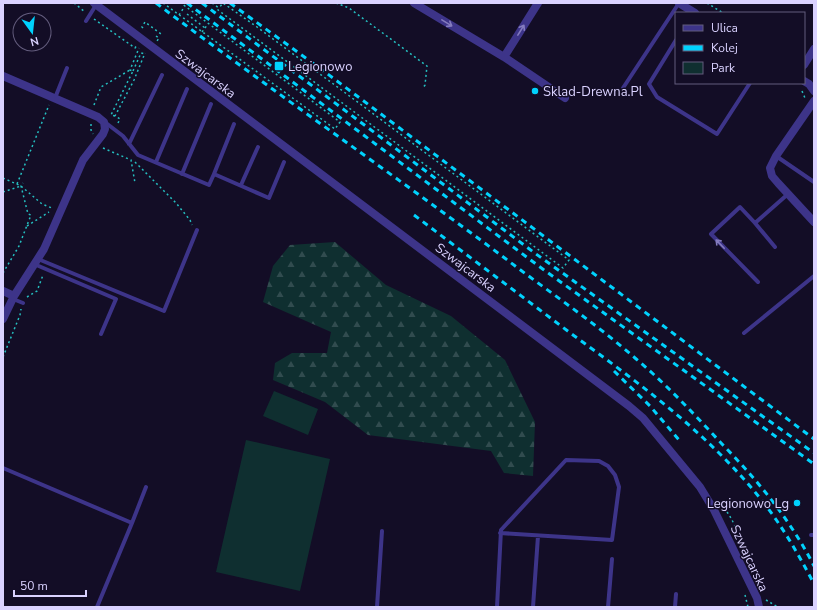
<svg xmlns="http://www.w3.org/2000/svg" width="817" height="610" font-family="'Nunito Sans',sans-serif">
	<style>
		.green { fill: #0f2f30 }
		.forest { fill: url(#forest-firs) }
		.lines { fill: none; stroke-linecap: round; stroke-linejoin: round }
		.path { stroke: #25bfc0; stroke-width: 1.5; stroke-dasharray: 2 3; stroke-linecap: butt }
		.service { stroke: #3d3489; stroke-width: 4 }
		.minor { stroke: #3d3489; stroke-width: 8 }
		.rail { stroke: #00d2fd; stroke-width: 3; stroke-dasharray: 6 5; stroke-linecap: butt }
		.oneway { stroke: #847bbe }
		.poi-dot { fill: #00d2fd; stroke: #130d26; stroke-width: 1.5 }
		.labels { text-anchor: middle; stroke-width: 3; stroke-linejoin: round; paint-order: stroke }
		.poi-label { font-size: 13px; fill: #dad2ff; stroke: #130d26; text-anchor: start }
		.street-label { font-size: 13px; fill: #dad2ff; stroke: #130d26 }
	</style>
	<defs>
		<pattern id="forest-firs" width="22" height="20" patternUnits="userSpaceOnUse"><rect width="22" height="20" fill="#0f2f30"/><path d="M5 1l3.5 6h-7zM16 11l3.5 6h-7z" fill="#314c4f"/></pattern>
	</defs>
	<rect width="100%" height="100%" fill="#130d26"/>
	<!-- green -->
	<path class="green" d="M274 391 318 409 308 435 263 416Z
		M246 440 330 459 300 591 216 572Z"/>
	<!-- forest -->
	<path class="forest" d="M335 242 386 285 451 316 505 360 535 422 533 476 504 473 491 451 368 435 325 402 273 380 275 363 292 353H327L331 332 263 302 273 266 290 245Z"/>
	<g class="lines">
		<!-- path -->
		<path class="path" d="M74 3 85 12
			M163 3 335 129 340 122 181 3
			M212 3 219 8 218 10 563 268 569 260 257 27 223 3 219 8
			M336 3 349 8 427 66 425 85 423 88
			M707 3 723 13
			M187 14 205 28
			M179 15 185 6
			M94 19 135 48 137 45
			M143 28 142 27 145 22 161 34
			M202 32 208 24
			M156 36 159 38 157 41
			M133 71 141 53 145 54
			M802 91 805 98
			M94 105 101 87 130 70
			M115 116 111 115 133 71 130 70 139 48
			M118 123 120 119 115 116 134 80 145 53
			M91 124V130L93 134
			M103 148 131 160 135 183
			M135 162 176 203 190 220 192 225
			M3 178 21 186 42 204 52 208
			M17 184 49 105
			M3 192 21 186
			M27 226 49 212
			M3 273 19 246 31 215 28 214 21 186 23 183
			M27 297 37 291 43 275
			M3 357 20 315 21 309
			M724 508C733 519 739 534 743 548
			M745 595 748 607
			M766 600 778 607"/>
		<!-- service -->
		<path class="service" d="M86 21 96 5
			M676 40 649 84 657 97 717 134 750 83
			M623 88 679 3
			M55 98 67 68
			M106 123 123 136 138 155 209 185 214 174 269 198 284 162
			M129 144 162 75
			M776 156 814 182
			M156 162 187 89
			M182 174 211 104
			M214 174 234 124
			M241 185 258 147
			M755 223 775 247
			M38 259 164 311 197 230
			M34 264 116 299 101 334
			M758 282 711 234 740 207 755 223 788 194
			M13 299 23 303
			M744 333 814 276
			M3 468 132 523 97 607
			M132 523 146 487
			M811 535H814
			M377 607 382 531
			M497 607 501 530 566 460 599 461 608 466 615 475 619 487 612 540 500 533
			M533 607 538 536
			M608 607 612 559
			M675 607 676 594"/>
		<!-- minor -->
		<path class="minor" d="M94 3 629 406 643 418 700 487 714 510 757 598 759 607
			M414 3 504 57 565 98
			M679 3 695 13
			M504 57 538 3
			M804 65 814 49
			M3 76 98 117 104 122 105 129 103 134 83 160 44 249 14 296 3 319
			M804 81 809 84 814 91
			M814 101 776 156 770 168 772 176 778 183 814 222
			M3 291 14 296"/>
		<!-- rail -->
		<path class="rail" d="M156 3C271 90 390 172 506 259 549 292 594 322 635 358 666 384 694 414 722 444 758 481 790 519 814 566
			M187 3 544 270 814 464
			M202 3 536 254 814 453
			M230 3 325 72 814 439
			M414 215C467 255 520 295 573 335 643 386 714 438 767 507 785 531 800 557 814 584
			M614 371 650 406 679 440"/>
	</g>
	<!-- one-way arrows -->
	<defs><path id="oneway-shaft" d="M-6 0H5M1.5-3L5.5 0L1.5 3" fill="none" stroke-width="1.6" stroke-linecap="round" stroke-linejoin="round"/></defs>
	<g class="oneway">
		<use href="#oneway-shaft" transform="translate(447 23) rotate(31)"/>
		<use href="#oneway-shaft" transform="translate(521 30) rotate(-58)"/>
		<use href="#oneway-shaft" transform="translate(720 244) rotate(-134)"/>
	</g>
	<!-- markers -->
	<g class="poi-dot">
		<rect x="274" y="61" width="10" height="10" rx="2"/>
		<circle cx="535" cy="91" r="4"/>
		<circle cx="797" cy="503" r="4"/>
	</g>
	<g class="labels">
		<!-- poi labels -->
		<g class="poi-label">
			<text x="288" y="71">Legionowo</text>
			<text x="543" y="96">Sklad-Drewna.Pl</text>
			<text x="789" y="508" text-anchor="end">Legionowo Lg</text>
		</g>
		<!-- street labels -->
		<g class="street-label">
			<text transform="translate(206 73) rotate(37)" y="5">Szwajcarska</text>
			<text transform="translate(466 267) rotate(37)" y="5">Szwajcarska</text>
			<text transform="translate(750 558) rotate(65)" y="5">Szwajcarska</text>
		</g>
	</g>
	<!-- border -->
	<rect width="817" height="610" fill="none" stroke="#dad2ff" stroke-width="8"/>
	<!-- legend -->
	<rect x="675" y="12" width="130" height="72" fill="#130d26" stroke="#635c7d"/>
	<rect x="683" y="25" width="20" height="6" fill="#3d3489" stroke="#635c7d"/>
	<text x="711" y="32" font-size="12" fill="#dad2ff">Ulica</text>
	<rect x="683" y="45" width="20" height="6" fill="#00d2fd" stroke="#635c7d"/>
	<text x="711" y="52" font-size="12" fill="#dad2ff">Kolej</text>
	<rect x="683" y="62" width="20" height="12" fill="#0f2f30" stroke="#635c7d"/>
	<text x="711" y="72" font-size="12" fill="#dad2ff">Park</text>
	<!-- north arrow -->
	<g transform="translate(32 32) rotate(165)"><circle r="19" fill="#130d26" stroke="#635c7d"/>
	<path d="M0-3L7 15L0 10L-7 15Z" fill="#00d2fd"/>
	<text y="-6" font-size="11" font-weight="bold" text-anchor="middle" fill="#dad2ff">N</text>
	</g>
	<!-- scale -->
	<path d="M14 590v6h72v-6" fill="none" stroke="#dad2ff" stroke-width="2"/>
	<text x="20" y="590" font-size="12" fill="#dad2ff" stroke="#130d26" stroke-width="3" paint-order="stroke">50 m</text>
</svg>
